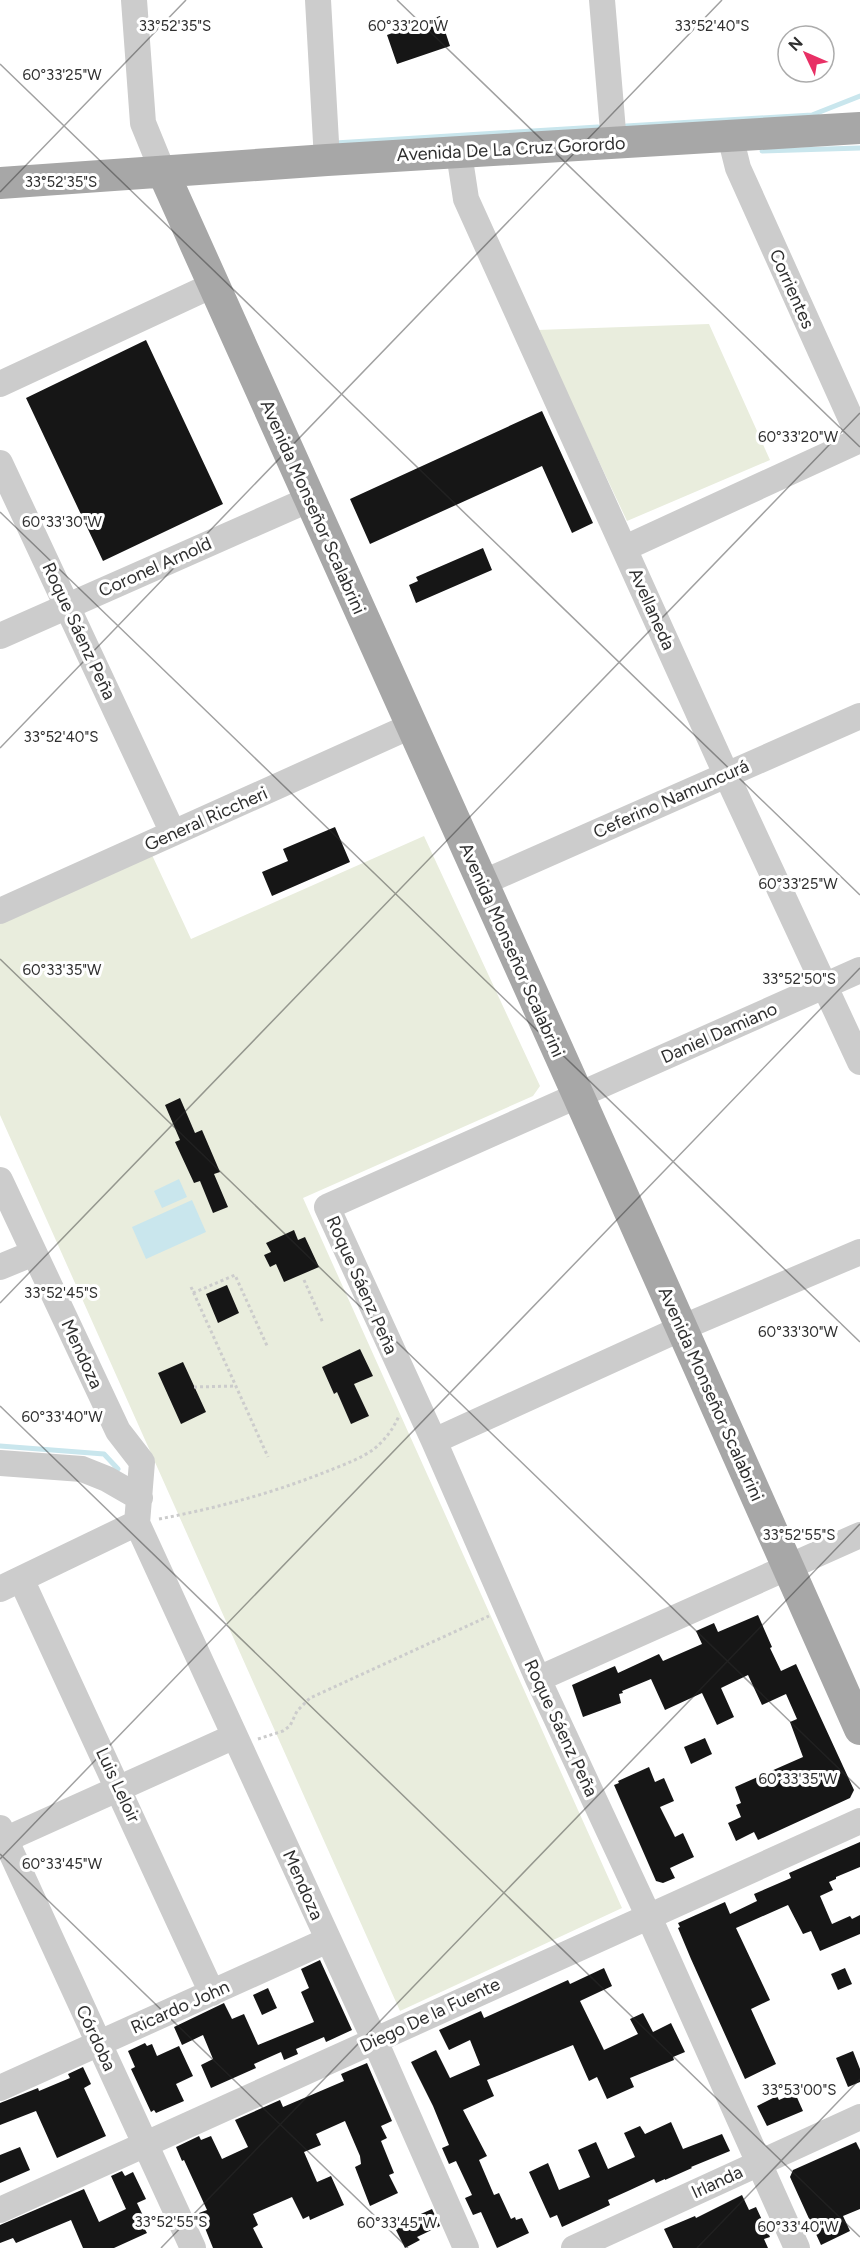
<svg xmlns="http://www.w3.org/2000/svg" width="860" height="2248" font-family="Figtree,sans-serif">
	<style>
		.green { fill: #e9eddd }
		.water { fill: #c9e6ed }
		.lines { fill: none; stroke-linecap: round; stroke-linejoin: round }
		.stream { stroke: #c9e6ed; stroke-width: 5 }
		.building { fill: #161616 }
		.path { stroke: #ccc; stroke-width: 3; stroke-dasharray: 3 3; stroke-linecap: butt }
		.minor { stroke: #ccc; stroke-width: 26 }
		.major { stroke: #a7a7a7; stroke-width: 32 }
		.ticks { fill: none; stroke: #2f2f2f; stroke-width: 1.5; stroke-opacity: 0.45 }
		.labels { text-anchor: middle; stroke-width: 6; stroke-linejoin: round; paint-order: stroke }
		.street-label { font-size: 18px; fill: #2f2f2f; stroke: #fff }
		.ticks-label { font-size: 15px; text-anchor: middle; fill: #2f2f2f; stroke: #fff; stroke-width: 6; stroke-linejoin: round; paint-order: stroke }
	</style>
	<rect width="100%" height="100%" fill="#fff"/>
	<!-- green -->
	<path class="green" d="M709 324 770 460 627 521 537 330Z
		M424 836 540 1086 533 1096 303 1198 622 1908 400 2011 0 1115V924L152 855 191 939Z"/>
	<!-- water -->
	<path class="water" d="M179 1179 187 1197 162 1208 154 1191Z
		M192 1200 206 1232 146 1259 132 1227Z"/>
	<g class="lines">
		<!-- stream -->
		<path class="stream" d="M626 126 812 115 860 96
			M335 143 598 127
			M762 151 860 148
			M0 1446 104 1454 118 1469"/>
	</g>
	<!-- building -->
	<path class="building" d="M440 16 450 46 397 64 387 35Z
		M146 340 223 504 103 561 26 398Z
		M542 411 593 523 572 533 542 466 370 544 350 499Z
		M483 548 492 570 416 603 409 585 418 581 416 577Z
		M335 827 350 862 272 896 262 872 288 861 283 849Z
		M180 1098 195 1133 202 1130 220 1172 214 1174 228 1207 213 1213 200 1181 194 1183 175 1142 180 1140 165 1105Z
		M294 1230 298 1240 305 1237 319 1267 284 1282 276 1264 270 1267 264 1255 271 1252 266 1243Z
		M227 1285 239 1313 218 1323 206 1294Z
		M360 1349 373 1376 354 1384 369 1416 351 1424 337 1392 334 1394 322 1367Z
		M183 1362 206 1412 181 1424 158 1373Z
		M758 1615 772 1647 770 1648 781 1671 796 1664 854 1790 850 1798 758 1840 754 1832 736 1841 728 1823 741 1817 736 1805 741 1803 735 1787 803 1757 790 1722 797 1719 786 1694 762 1705 748 1675 721 1688 734 1717 717 1725 702 1693 665 1710 651 1679 622 1691 623 1693 619 1694 621 1703 583 1717 572 1685 615 1666 618 1673 659 1654 663 1661 702 1644 696 1631 714 1623 718 1632Z
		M705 1738 712 1754 691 1764 684 1747Z
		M649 1767 655 1782 664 1778 674 1801 660 1807 675 1837 683 1833 694 1857 670 1868 675 1878 663 1883 656 1881 614 1785 619 1783 618 1781Z
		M860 1842V1867L836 1877V1879L829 1882 833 1890 820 1896 832 1924 850 1916 852 1919 860 1915V1934L820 1951 811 1931 803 1934 788 1905 736 1928 770 2000 751 2009 776 2064 745 2079 691 1959 678 1928 680 1927 678 1923 725 1902 730 1914 757 1901 754 1894 791 1878 789 1873Z
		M320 1960 352 2030 326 2042 324 2037 296 2049 298 2054 284 2060 281 2052 254 2064 256 2068 211 2088 201 2065 213 2059 203 2035 182 2045 174 2027 224 2003 232 2019 244 2014 258 2045 314 2022 301 1992 309 1988 301 1969Z
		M604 1968 612 1986 580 2001 604 2050 638 2034 630 2019 643 2013 653 2032 671 2023 685 2052 673 2057 674 2060 630 2078 634 2087 607 2099 597 2077 589 2081 573 2045 487 2080 494 2096 463 2110 487 2156 479 2160 494 2195 499 2193 511 2219 515 2217 516 2220 522 2218 529 2233 497 2248 481 2212 473 2215 465 2198 472 2195 456 2161 449 2164 442 2148 449 2145 433 2106 411 2062 436 2050 450 2078 480 2065 470 2040 449 2050 439 2030 481 2011 484 2018 568 1980 570 1984Z
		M845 1968 852 1984 838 1990 831 1974Z
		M268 1988 277 2008 262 2015 253 1995Z
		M145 2043 147 2046 152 2044 157 2056 179 2046 193 2076 176 2084 184 2101 156 2113 154 2110 151 2112 131 2069 135 2067 128 2051Z
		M853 2051 860 2069V2082L848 2087 836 2058Z
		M367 2063 392 2121 381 2126 387 2138 381 2141 394 2173 389 2175 398 2193 370 2206 355 2167 361 2164 360 2156 345 2121 316 2134 321 2145 304 2152 317 2182 331 2176 344 2205 310 2220 309 2216 303 2219 292 2197 253 2214 258 2225 253 2228 263 2248H213L199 2213 207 2210 184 2160 182 2161 176 2147 199 2136 201 2140 211 2136 222 2159 248 2147 235 2120 280 2100 283 2107 344 2081 341 2074Z
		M83 2067 91 2084 84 2088 106 2136 57 2158 36 2111 0 2125V2103L38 2088 39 2091 70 2078 68 2074Z
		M795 2093 803 2111 767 2126 757 2106 777 2096 779 2100Z
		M671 2122 683 2149 722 2134 730 2151 691 2167 692 2168 665 2180V2179L656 2183 654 2179 628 2191 608 2200 610 2205 562 2227 557 2215 550 2218 529 2172 548 2163 559 2190 590 2177 578 2150 596 2142 608 2169 635 2157 624 2133 640 2126 645 2134Z
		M856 2142 860 2150V2209L843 2216 850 2231 821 2245 790 2177 793 2170Z
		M20 2147 30 2170 0 2183V2155Z
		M122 2171 125 2176 133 2172 146 2199 137 2203 147 2224 143 2226 147 2233 114 2248H83L71 2220 16 2243 13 2238 0 2243V2225L84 2189 99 2222 126 2209 111 2176Z
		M742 2195 749 2210 756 2207 770 2237 764 2239 768 2248H673L664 2229 695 2216 696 2218Z
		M432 2209 440 2226 417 2237 420 2240 405 2248 394 2226Z"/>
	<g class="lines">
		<!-- path -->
		<path class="path" d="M304 1280 323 1323
			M191 1287 268 1457
			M193 1293 235 1275 268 1348
			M194 1387 236 1386
			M159 1519C217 1508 273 1493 328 1471 343 1465 362 1458 374 1449 386 1439 393 1429 399 1416
			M258 1739 283 1731 290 1726 297 1711 310 1698 489 1616"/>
		<!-- minor -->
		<path class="minor" d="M134 0 143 123 163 172
			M318 0 327 160
			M602 0 614 143
			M730 136 738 168 860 439
			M459 153 466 199 726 774 860 1062
			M0 384 213 285
			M0 463 173 833
			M625 548 860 440
			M0 636 310 499
			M482 883 860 716
			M0 911 411 726
			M0 1180 118 1431 142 1462 137 1523
			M0 1267 34 1253
			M434 1441 693 1323 860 1252
			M0 1463 82 1469 107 1479 140 1498
			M137 1523 375 2041 466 2248
			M21 1579 212 1993
			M0 1589 137 1523
			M538 1679 860 1535
			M0 1828 193 2248
			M0 1842 235 1736
			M0 2088 328 1940
			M0 2210 860 1821
			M574 2248 860 2117
			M797 2248 648 1915 538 1679 434 1441 327 1207 860 970"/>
		<!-- major -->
		<path class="major" d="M163 172 578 1095 860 1729
			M0 183 327 160 860 128"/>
	</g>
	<!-- ticks -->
	<path class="ticks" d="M397 0 860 447M0 64 860 895M0 192 186 0M0 512 860 1342M0 748 722 0M0 959 860 1789M0 1303 860 413M0 1406 860 2237M0 1854 408 2248M0 1859 860 968M161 2248 860 1524M697 2248 860 2079"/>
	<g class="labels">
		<!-- street labels -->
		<g class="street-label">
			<text transform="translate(511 149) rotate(-3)" y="6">Avenida De La Cruz Gorordo</text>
			<text transform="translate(792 289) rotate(66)" y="6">Corrientes</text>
			<text transform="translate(313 507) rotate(66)" y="6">Avenida Monseñor Scalabrini</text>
			<text transform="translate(155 567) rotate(-24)" y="6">Coronel Arnold</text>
			<text transform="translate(652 609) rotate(66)" y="6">Avellaneda</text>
			<text transform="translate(79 631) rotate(65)" y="6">Roque Sáenz Peña</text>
			<text transform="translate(671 799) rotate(-24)" y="6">Ceferino Namuncurá</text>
			<text transform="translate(206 819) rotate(-24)" y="6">General Riccheri</text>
			<text transform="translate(512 950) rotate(66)" y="6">Avenida Monseñor Scalabrini</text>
			<text transform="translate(719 1033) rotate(-24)" y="6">Daniel Damiano</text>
			<text transform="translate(362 1285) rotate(66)" y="6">Roque Sáenz Peña</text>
			<text transform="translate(82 1354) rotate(65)" y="6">Mendoza</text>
			<text transform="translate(711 1394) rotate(66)" y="6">Avenida Monseñor Scalabrini</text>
			<text transform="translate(561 1728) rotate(65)" y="6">Roque Sáenz Peña</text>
			<text transform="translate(118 1785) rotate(65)" y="6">Luis Leloir</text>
			<text transform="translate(303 1885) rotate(66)" y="6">Mendoza</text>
			<text transform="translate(180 2007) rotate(-24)" y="6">Ricardo John</text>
			<text transform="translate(430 2015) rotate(-25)" y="6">Diego De la Fuente</text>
			<text transform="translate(96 2038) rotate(65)" y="6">Córdoba</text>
			<text transform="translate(717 2182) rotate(-25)" y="6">Irlanda</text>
		</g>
	</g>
	<g class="ticks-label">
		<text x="408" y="31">60°33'20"W</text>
		<text x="175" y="31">33°52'35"S</text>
		<text x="712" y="31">33°52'40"S</text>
		<text x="62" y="80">60°33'25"W</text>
		<text x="61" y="187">33°52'35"S</text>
		<text x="798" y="442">60°33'20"W</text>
		<text x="62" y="527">60°33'30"W</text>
		<text x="61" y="742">33°52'40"S</text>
		<text x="798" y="889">60°33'25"W</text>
		<text x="62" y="975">60°33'35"W</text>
		<text x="799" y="984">33°52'50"S</text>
		<text x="61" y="1298">33°52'45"S</text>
		<text x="798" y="1337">60°33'30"W</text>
		<text x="62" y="1422">60°33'40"W</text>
		<text x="799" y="1540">33°52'55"S</text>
		<text x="798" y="1784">60°33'35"W</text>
		<text x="62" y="1869">60°33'45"W</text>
		<text x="799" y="2095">33°53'00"S</text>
		<text x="171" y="2227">33°52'55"S</text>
		<text x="397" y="2228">60°33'45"W</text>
		<text x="798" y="2232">60°33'40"W</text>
	</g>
	<!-- north arrow -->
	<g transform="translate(806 54) rotate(314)"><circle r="28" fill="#ffffff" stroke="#acacac" stroke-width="1.5"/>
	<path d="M0-4.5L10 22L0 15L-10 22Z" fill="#e83065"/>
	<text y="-9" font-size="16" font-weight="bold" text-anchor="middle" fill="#2f2f2f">N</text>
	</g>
</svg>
